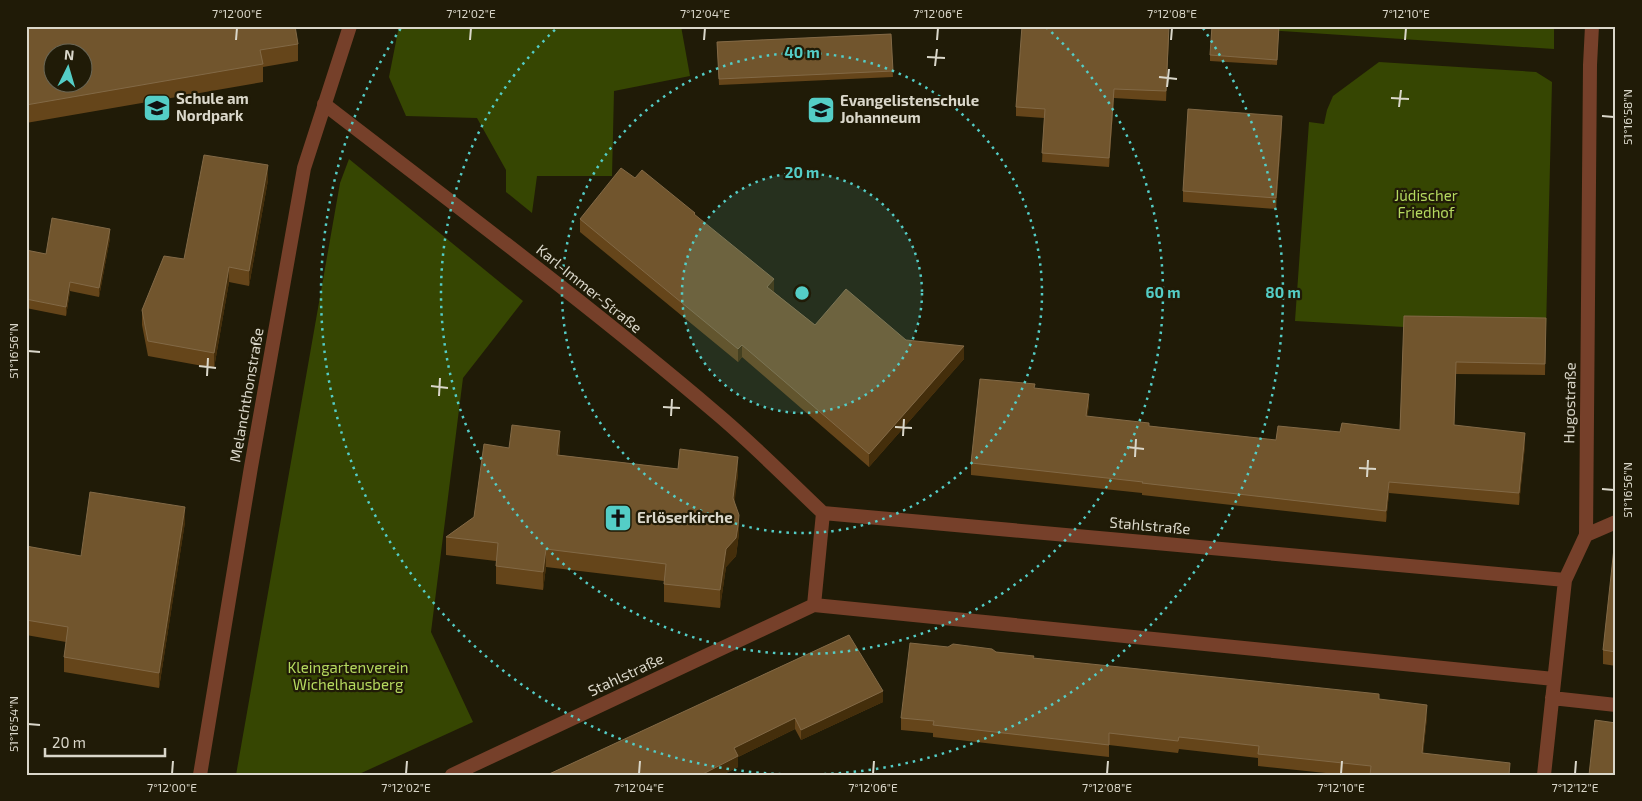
<svg xmlns="http://www.w3.org/2000/svg" width="1642" height="801" font-family="'Exo 2',sans-serif">
	<style>
		.green { fill: #364602 }
		.lines { fill: none; stroke-linecap: round; stroke-linejoin: round }
		.minor { stroke: #76402a; stroke-width: 14 }
		.wall { fill: #65451a }
		.shaded-wall { fill: #442e0b }
		.building { fill: #71552d; stroke: #826946; fill-rule: evenodd }
		.ticks { fill: none; stroke: #dad7ca; stroke-width: 2 }
		.ring { fill: none; stroke: #54cdc6; stroke-width: 2.5; stroke-dasharray: 2.5 5 }
		.labels { text-anchor: middle; stroke-width: 4.5; stroke-linejoin: round; paint-order: stroke }
		.poi-label { font-size: 15px; font-weight: bold; fill: #dad7ca; stroke: #201b07; text-anchor: start }
		.park-label { font-size: 15px; fill: #b5d95f; stroke: #201b07 }
		.street-label { font-size: 15px; fill: #dad7ca; stroke: #201b07 }
		.centre { fill: #54cdc6; stroke: #201b07; stroke-width: 2.5 }
		.ring-label { font-size: 15px; text-anchor: middle; font-weight: bold; fill: #54cdc6; stroke: #201b07; stroke-width: 4.5; stroke-linejoin: round; paint-order: stroke }
		.neatline { fill: none; stroke: #dad7ca; stroke-width: 2 }
		.ticks-label { font-size: 12px; text-anchor: middle; fill: #dad7ca }
	</style>
	<rect width="100%" height="100%" fill="#201b07"/>
	<!-- green -->
	<path class="green" d="M399 26H681L690 76 614 91 612 176H537L532 213 506 192V170L477 118 406 116 389 77Z
		M1206 26H1554V49Z
		M1379 62 1536 72 1552 82 1546 330 1404 327 1295 321 1309 122 1324 124 1327 110 1333 96Z
		M349 159 523 301 463 378 431 632 473 722 357 775H236L340 183Z"/>
	<g class="lines">
		<!-- minor -->
		<path class="minor" d="M324 104C455 205 589 305 716 413 753 444 788 480 823 513
			M823 513 1565 580
			M1586 535 1616 522
			M814 605 823 513
			M1552 698 1616 705
			M200 775 251 467 304 168 350 26
			M452 775 814 605 1554 679
			M1544 775 1565 580 1586 535 1590 65 1592 26"/>
	</g>
	<!-- wall -->
	<path class="wall" d="M26 26 298 44V61L263 67V82L26 123Z
		M1279 26 1277 65 1210 61V55Z
		M891 34 893 77 719 85 717 42Z
		M1169 35 1166 101 1114 98 1109 167 1042 162 1044 118 1016 116V107Z
		M1282 127 1276 209 1183 202V191Z
		M635 178 695 215 774 292 815 325 906 340 964 359 869 467 742 357 738 362 580 232V219Z
		M268 180 249 286 229 282 214 368 148 356 142 325V310L184 259Z
		M110 238 99 297 70 291 66 316 26 308V250L46 254Z
		M1404 316 1546 318 1545 375 1456 374 1454 425 1525 445 1519 505 1389 493 1386 522 1142 495V493L971 475V463L1035 388 1089 405 1087 416 1149 426 1276 440 1340 432 1400 430Z
		M509 448 560 449 559 455 678 469 738 474 734 502 739 533 736 556 726 567 720 608 664 602V581L546 567 543 590 496 584V561L446 555V537L474 517Z
		M185 522 159 688 64 672V657L66 642 26 635V546L81 556Z
		M1616 547V666L1603 664V650Z
		M849 635 883 702 801 740 795 729 738 757V767L722 775H547Z
		M948 647 996 652 1034 658 1379 699 1427 717 1423 754 1510 775H1345L1258 766V758L1179 749 1178 753 1109 745V757L933 737V733L901 730V718Z"/>
	<!-- shaded-wall -->
	<path class="shaded-wall" d="M1114 89V98L1109 167V158Z
		M1282 116V127L1276 209V198Z
		M268 165V180L249 286V271Z
		M110 229V238L99 297V288Z
		M229 267V282L214 368V353Z
		M774 279V292L767 300V287Z
		M70 282V291L66 316V307Z
		M742 345V357L738 362V349Z
		M964 346V359L869 467V454Z
		M1089 394V405L1086 428V416Z
		M560 431V449L557 473V455Z
		M1525 433V445L1519 505V493Z
		M738 457V474L733 516V498Z
		M1389 482V493L1386 522V511Z
		M185 507V522L159 688V673Z
		M739 515V533L736 556 726 567 720 608V590L726 549Z
		M546 549V567L543 590V572Z
		M883 691V702L801 740V730Z
		M1427 705V717L1422 765V753Z
		M795 718V729L738 757V767L722 775H701L734 748Z"/>
	<!-- building -->
	<path class="building" d="M26 26H295L298 44 260 50 263 64 26 105ZM52 52H82V82H52Z
		M1022 26H1169L1166 91 1114 89 1109 158 1042 153 1045 109 1016 107Z
		M1212 26H1279L1277 60 1210 55Z
		M891 34 893 71 719 79 717 42Z
		M1188 109 1282 116 1276 198 1183 191Z
		M204 155 268 165 249 271 229 267 214 353 148 341 142 310 164 256 184 259Z
		M621 168 635 178 642 170 695 213 694 214 774 279 767 287 815 325 846 289 906 340 964 346 869 454 742 345 738 349 580 219Z
		M52 218 110 229 99 288 70 282 66 307 26 299V250L46 254Z
		M1404 316 1546 318 1545 364 1456 362 1454 425 1525 433 1519 493 1389 482 1386 511 1142 483 1143 482 971 463 980 379 1035 384 1034 388 1089 394 1086 416 1149 423V426L1276 440 1278 426 1340 432 1342 423 1400 430Z
		M512 425 560 431 557 455 678 469 680 449 738 457 733 498 739 515 738 526 736 538 726 549 720 590 664 584 666 564 546 549 543 572 496 566 498 543 446 537 474 517 484 444 509 448Z
		M90 492 185 507 159 673 64 657 68 627 26 620V546L81 556Z
		M1616 547V652L1603 650 1614 548Z
		M849 635 883 691 801 730 795 718 734 748 738 756 701 775H547Z
		M910 643 948 647 953 644 992 649 996 652 1034 656 1033 658 1379 694V699L1427 705 1422 753 1510 763 1509 775H1370L1371 766 1258 754 1259 746 1179 737 1178 741 1109 733V745L933 725 934 721 901 718Z
		M1595 720 1616 723V775H1589Z"/>
	<!-- ticks -->
	<path class="ticks" d="M236 40 237 28M470 40 471 28M704 40 705 28M937 40 938 28M1171 40 1172 28M1405 40 1406 28M927 57 945 58M935 66 937 49M1159 77 1177 79M1167 87 1169 69M1391 98 1409 99M1399 107 1401 90M1602 116 1614 117M28 351 40 352M199 366 216 368M207 376 208 358M431 386 448 388M439 396 440 378M663 407 680 408M671 416 672 399M895 427 912 428M903 436 904 419M1127 447 1144 449M1135 457 1136 439M1359 468 1376 469M1367 477 1368 460M1602 489 1614 490M28 724 40 725M172 774 173 761M406 774 407 761M639 774 640 761M873 774 874 761M1107 774 1108 761M1341 774 1342 761M1575 774 1576 761"/>
	<!-- distance rings -->
	<circle cx="802" cy="293" r="120" fill="#54cdc6" fill-opacity=".12"/>
	<g class="ring">
		<circle cx="802" cy="293" r="120"/>
		<circle cx="802" cy="293" r="240"/>
		<path d="M1046 27A361 361 0 1 1 558 27"/>
		<path d="M1203 28A481 481 0 1 1 401 28"/>
	</g>
	<!-- icons -->
	<defs>
		<g id="school-square" transform="scale(1.4375)"><rect x="-9" y="-9" width="18" height="18" rx="4" fill="#54cdc6" stroke="#201b07"/><path d="M0-5L7-2L0 1L-7-2ZM-4 1L0 2.5L4 1V4Q0 6-4 4Z" fill="#111"/></g>
		<g id="university-square" transform="scale(1.4375)"><rect x="-9" y="-9" width="18" height="18" rx="4" fill="#54cdc6" stroke="#201b07"/><path d="M0-5L7-2L0 1L-7-2ZM-4 1L0 2.5L4 1V4Q0 6-4 4Z" fill="#111"/></g>
		<g id="church-square" transform="scale(1.4375)"><rect x="-9" y="-9" width="18" height="18" rx="4" fill="#54cdc6" stroke="#201b07"/><path d="M-1.2-6h2.4v3.5h3.3v2.4h-3.3V6h-2.4V-.1h-3.3v-2.4h3.3Z" fill="#111"/></g>
	</defs>
	<g fill-rule="evenodd">
		<use href="#school-square" x="157" y="108"/>
		<use href="#university-square" x="821" y="110"/>
		<use href="#church-square" x="618" y="518"/>
	</g>
	<g class="labels">
		<!-- poi labels -->
		<g class="poi-label">
			<text x="176" y="104">Schule am<tspan x="176" dy="17">Nordpark</tspan></text>
			<text x="840" y="106">Evangelistenschule<tspan x="840" dy="17">Johanneum</tspan></text>
			<text x="637" y="523">Erlöserkirche</text>
		</g>
		<!-- park labels -->
		<g class="park-label">
			<text x="1426" y="201">Jüdischer<tspan x="1426" dy="17">Friedhof</tspan></text>
			<text x="348" y="673">Kleingartenverein<tspan x="348" dy="17">Wichelhausberg</tspan></text>
		</g>
		<!-- street labels -->
		<g class="street-label">
			<text transform="translate(589 289) rotate(39)" y="5">Karl-Immer-Straße</text>
			<text transform="translate(247 395) rotate(-80)" y="5">Melanchthonstraße</text>
			<text transform="translate(1570 403) rotate(-89)" y="5">Hugostraße</text>
			<text transform="translate(1150 526) rotate(5)" y="5">Stahlstraße</text>
			<text transform="translate(626 675) rotate(-25)" y="5">Stahlstraße</text>
		</g>
	</g>
	<circle cx="802" cy="293" r="8" class="centre"/>
	<g class="ring-label">
		<text x="802" y="58">40 m</text>
		<text x="802" y="178">20 m</text>
		<text x="1163" y="298">60 m</text>
		<text x="1283" y="298">80 m</text>
	</g>
	<!-- border -->
	<rect width="1642" height="801" fill="none" stroke="#201b07" stroke-width="55"/>
	<!-- north arrow -->
	<g transform="translate(68 68) rotate(5)"><circle r="24" fill="#201b07" stroke="#6a6655"/>
	<path d="M0-4L9 19L0 12L-9 19Z" fill="#54cdc6"/>
	<text y="-8" font-size="14" font-weight="bold" text-anchor="middle" fill="#dad7ca">N</text>
	</g>
	<!-- scale -->
	<path d="M45 748v8h120v-8" fill="none" stroke="#dad7ca" stroke-width="2.5"/>
	<text x="52" y="748" font-size="15" fill="#dad7ca" stroke="#201b07" stroke-width="4" paint-order="stroke">20 m</text>
	<rect x="28" y="28" width="1586" height="746" class="neatline"/>
	<g class="ticks-label">
		<text x="237" y="18">7°12'00"E</text>
		<text x="471" y="18">7°12'02"E</text>
		<text x="705" y="18">7°12'04"E</text>
		<text x="938" y="18">7°12'06"E</text>
		<text x="1172" y="18">7°12'08"E</text>
		<text x="1406" y="18">7°12'10"E</text>
		<text transform="translate(1628 117) rotate(-90)" y="4">51°16'58"N</text>
		<text transform="translate(14 351) rotate(-90)" y="4">51°16'56"N</text>
		<text transform="translate(1628 490) rotate(-90)" y="4">51°16'56"N</text>
		<text transform="translate(14 724) rotate(-90)" y="4">51°16'54"N</text>
		<text x="172" y="792">7°12'00"E</text>
		<text x="406" y="792">7°12'02"E</text>
		<text x="639" y="792">7°12'04"E</text>
		<text x="873" y="792">7°12'06"E</text>
		<text x="1107" y="792">7°12'08"E</text>
		<text x="1341" y="792">7°12'10"E</text>
		<text x="1575" y="792">7°12'12"E</text>
	</g>
</svg>
